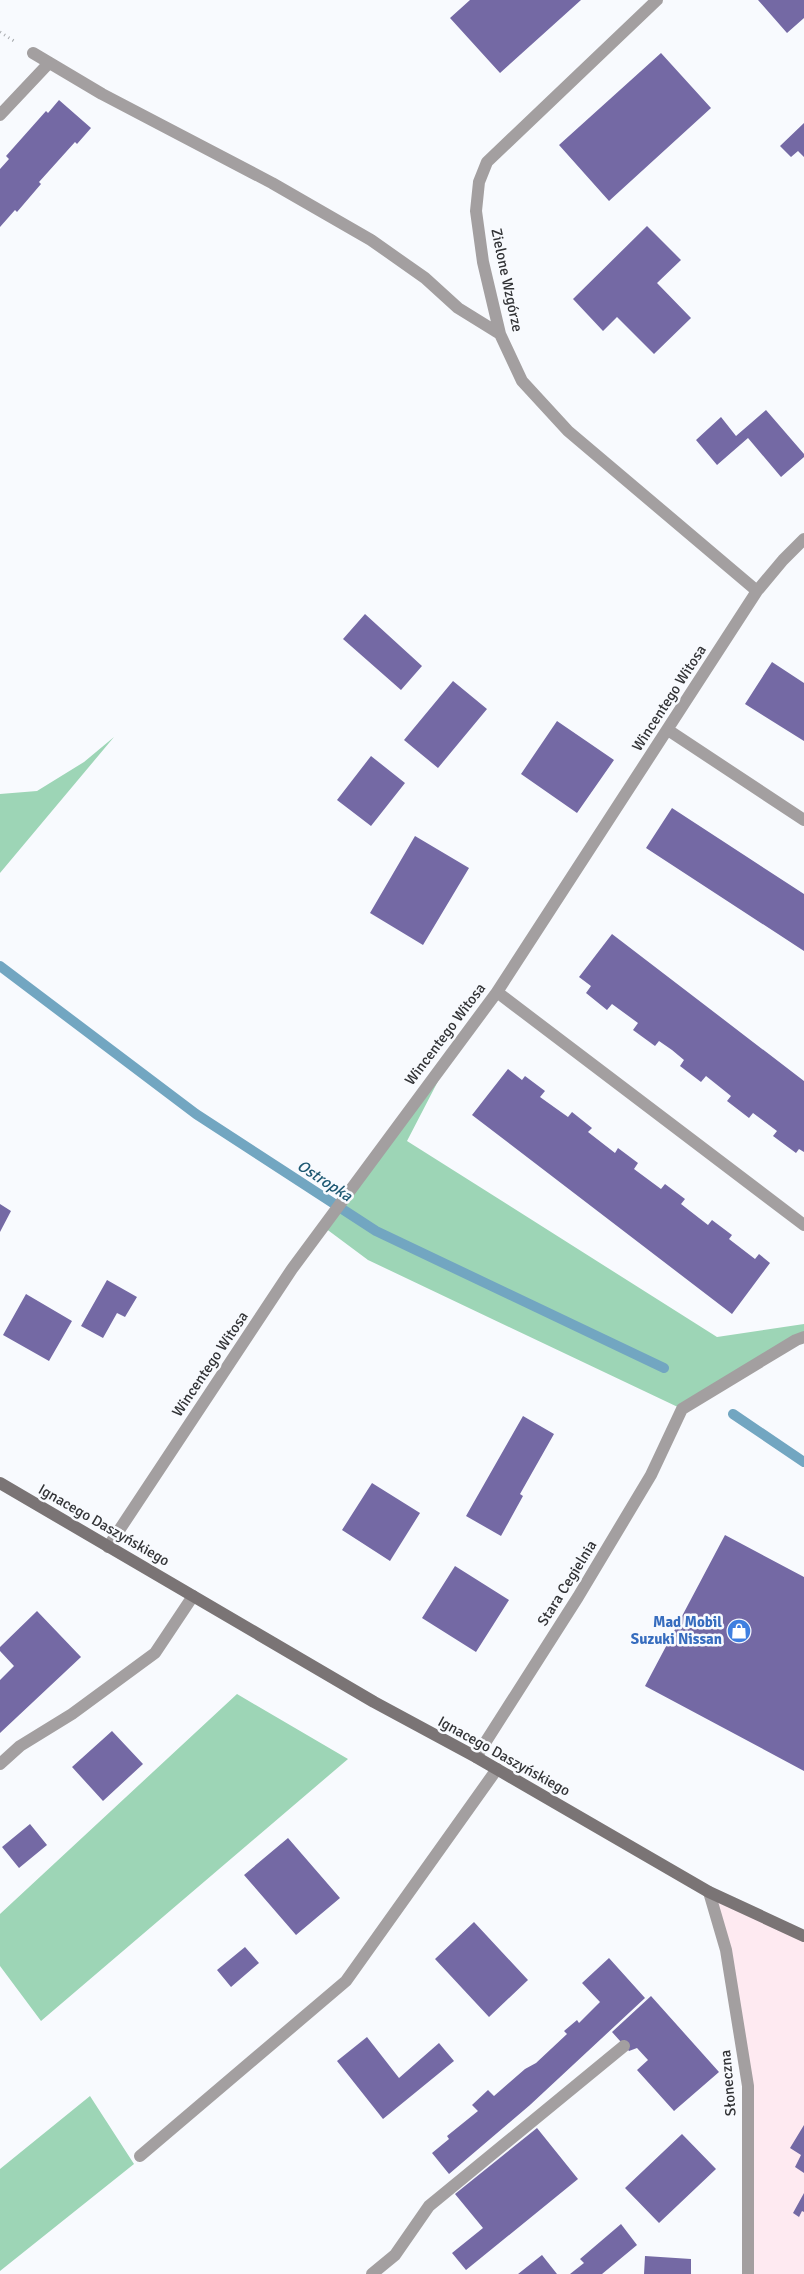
<svg xmlns="http://www.w3.org/2000/svg" width="804" height="2274" font-family="Signika,sans-serif">
	<style>
		.industrial { fill: #feeaf1 }
		.green { fill: #9dd5b6 }
		.lines { fill: none; stroke-linecap: round; stroke-linejoin: round }
		.stream { stroke: #72a6c1; stroke-width: 10 }
		.building { fill: #7469a4 }
		.path { stroke: #a7a9ac; stroke-width: 3; stroke-dasharray: 1 4; stroke-linecap: butt }
		.lane { stroke: #a39fa0; stroke-width: 12 }
		.street { stroke: #a39fa0; stroke-width: 12 }
		.secondary { stroke: #7a7475; stroke-width: 12 }
		.labels { text-anchor: middle; stroke-width: 5; stroke-linejoin: round; paint-order: stroke }
		.street-label { font-size: 15px; fill: #323336; stroke: #f8fafe }
		.shop-label { font-size: 15px; font-weight: bold; fill: #366cbe; stroke: #f8fafe; text-anchor: end }
		.water-label { font-size: 16px; font-style: italic; fill: #1f5973; stroke: #f8fafe }
	</style>
	<rect width="100%" height="100%" fill="#f8fafe"/>
	<!-- industrial -->
	<path class="industrial" d="M709 1892 804 1936V2274H748V2086Z"/>
	<!-- green -->
	<path class="green" d="M114 737 0 873V794L37 791 84 762Z
		M464 1031 407 1141 717 1337 804 1324V1337L682 1409 368 1260 321 1225Z
		M237 1694 348 1759 41 2021 0 1966V1914Z
		M90 2096 134 2164 0 2271V2169Z"/>
	<g class="lines">
		<!-- stream -->
		<path class="stream" d="M0 966 196 1114 376 1231 664 1368
			M733 1414 804 1462"/>
	</g>
	<!-- building -->
	<path class="building" d="M470 0H581L500 73 450 18Z
		M758 0H804V18L787 33Z
		M661 53 711 108 609 201 559 145Z
		M59 100 91 128 77 144 75 142 39 182 41 184 17 212 15 210 0 227V169L9 159 6 156 46 111 48 113Z
		M804 123V157L798 151 791 157 780 146Z
		M647 226 681 260 657 283 691 318 654 354 617 317 603 331 573 299Z
		M766 410 804 454V457L781 477 748 438 717 465 696 440 721 417 736 436Z
		M365 614 422 666 401 690 343 639Z
		M772 662 804 683V741L745 704Z
		M453 681 487 709 438 768 404 740Z
		M557 721 614 760 577 813 521 774Z
		M371 756 405 783 371 826 337 800Z
		M672 808 804 894V951L646 848Z
		M415 836 469 868 423 945 370 913Z
		M612 934 804 1081V1152L799 1149 796 1153 773 1136 777 1131 753 1113 749 1118 727 1101 731 1096 706 1076 701 1082 680 1066 684 1060 672 1050 659 1041 655 1046 633 1030 638 1023 612 1004 607 1010 586 993 591 986 579 977Z
		M508 1069 522 1080 525 1076 545 1091 540 1097 568 1117 572 1112 592 1128 588 1132 615 1153 618 1148 638 1163 634 1169 661 1189 665 1184 685 1199 681 1204 708 1225 712 1220 732 1235 729 1239 755 1259 759 1254 770 1263 732 1314 472 1115Z
		M0 1204 11 1211 0 1232Z
		M107 1280 137 1297 125 1317 117 1313 103 1338 81 1326Z
		M26 1294 72 1321 49 1361 3 1335Z
		M523 1416 554 1434 520 1494 523 1496 501 1536 466 1516Z
		M372 1483 420 1513 390 1561 342 1530Z
		M725 1535 804 1577V1771L645 1686Z
		M455 1566 509 1600 476 1652 422 1618Z
		M37 1611 81 1657 0 1733V1680L14 1666 0 1651V1647Z
		M112 1731 143 1764 103 1801 72 1767Z
		M30 1824 47 1845 19 1868 2 1847Z
		M288 1838 340 1898 296 1935 244 1875Z
		M474 1922 528 1980 489 2017 435 1959Z
		M245 1947 259 1963 231 1987 217 1970Z
		M609 1958 645 1998 530 2105 449 2174 432 2153 449 2139 447 2136 478 2111 472 2105 488 2090 494 2096 525 2069 536 2063 567 2034 564 2031 577 2020 579 2023 600 2002 582 1983Z
		M651 1996 719 2072 674 2111 637 2070 648 2060 637 2048 629 2051 612 2032Z
		M367 2037 399 2078 439 2043 454 2061 383 2119 337 2061Z
		M804 2125V2173L795 2167 801 2155 790 2148Z
		M537 2128 578 2179 466 2270 452 2253 483 2228 455 2194Z
		M682 2134 716 2169 659 2223 625 2188Z
		M804 2193V2212L802 2211 799 2217 793 2213Z
		M621 2224 637 2245 602 2274H570L584 2263 580 2259Z
		M542 2255 557 2274H518Z
		M645 2256 691 2259V2274H644Z"/>
	<g class="lines">
		<!-- path -->
		<path class="path" d="M0 32 14 41"/>
		<!-- lane -->
		<path class="lane" d="M372 2274 395 2255 429 2206 624 2046"/>
		<!-- street -->
		<path class="street" d="M657 0 487 162 479 182 476 211 483 262 500 334 522 381 568 431 757 591
			M33 53 102 94 272 183 371 240 425 278 458 308 500 334
			M0 115 49 63
			M668 730 804 820
			M497 992 804 1225
			M108 1547 292 1269 497 992 757 591 783 560 804 539
			M476 1757 578 1597 651 1475 682 1409 796 1340 804 1337
			M0 1764 20 1746 72 1714 155 1653 193 1596
			M709 1892 726 1950 748 2086V2274
			M140 2156 346 1981 497 1769"/>
		<!-- secondary -->
		<path class="secondary" d="M0 1483 374 1702 476 1757 709 1892 804 1936"/>
	</g>
	<!-- icons -->
	<defs>
		<g id="shop-disc" transform="scale(1.25)"><circle r="9.5" fill="#3f7fe0" stroke="#f8fafe"/><path d="M-5-2.5h2.3a2.7 3.5 0 0 1 5.4 0H5L5.5 6h-11ZM-1.5-2.5h3a1.5 2.3 0 0 0-3 0Z" fill="#fff"/></g>
	</defs>
	<g fill-rule="evenodd">
		<use href="#shop-disc" x="739" y="1631"/>
	</g>
	<g class="labels">
		<!-- street labels -->
		<g class="street-label">
			<text transform="translate(507 280) rotate(78)" y="5">Zielone Wzgórze</text>
			<text transform="translate(669 698) rotate(-57)" y="5">Wincentego Witosa</text>
			<text transform="translate(445 1034) rotate(-53)" y="5">Wincentego Witosa</text>
			<text transform="translate(210 1364) rotate(-56)" y="5">Wincentego Witosa</text>
			<text transform="translate(104 1525) rotate(30)" y="5">Ignacego Daszyńskiego</text>
			<text transform="translate(567 1583) rotate(-58)" y="5">Stara Cegielnia</text>
			<text transform="translate(504 1756) rotate(29)" y="5">Ignacego Daszyńskiego</text>
			<text transform="translate(728 2083) rotate(-95)" y="5">Słoneczna</text>
		</g>
		<!-- shop labels -->
		<g class="shop-label">
			<text x="722" y="1627">Mad Mobil<tspan x="722" dy="17">Suzuki Nissan</tspan></text>
		</g>
		<!-- water labels -->
		<g class="water-label">
			<text transform="translate(325 1180) rotate(33)" y="6">Ostropka</text>
		</g>
	</g>
</svg>
